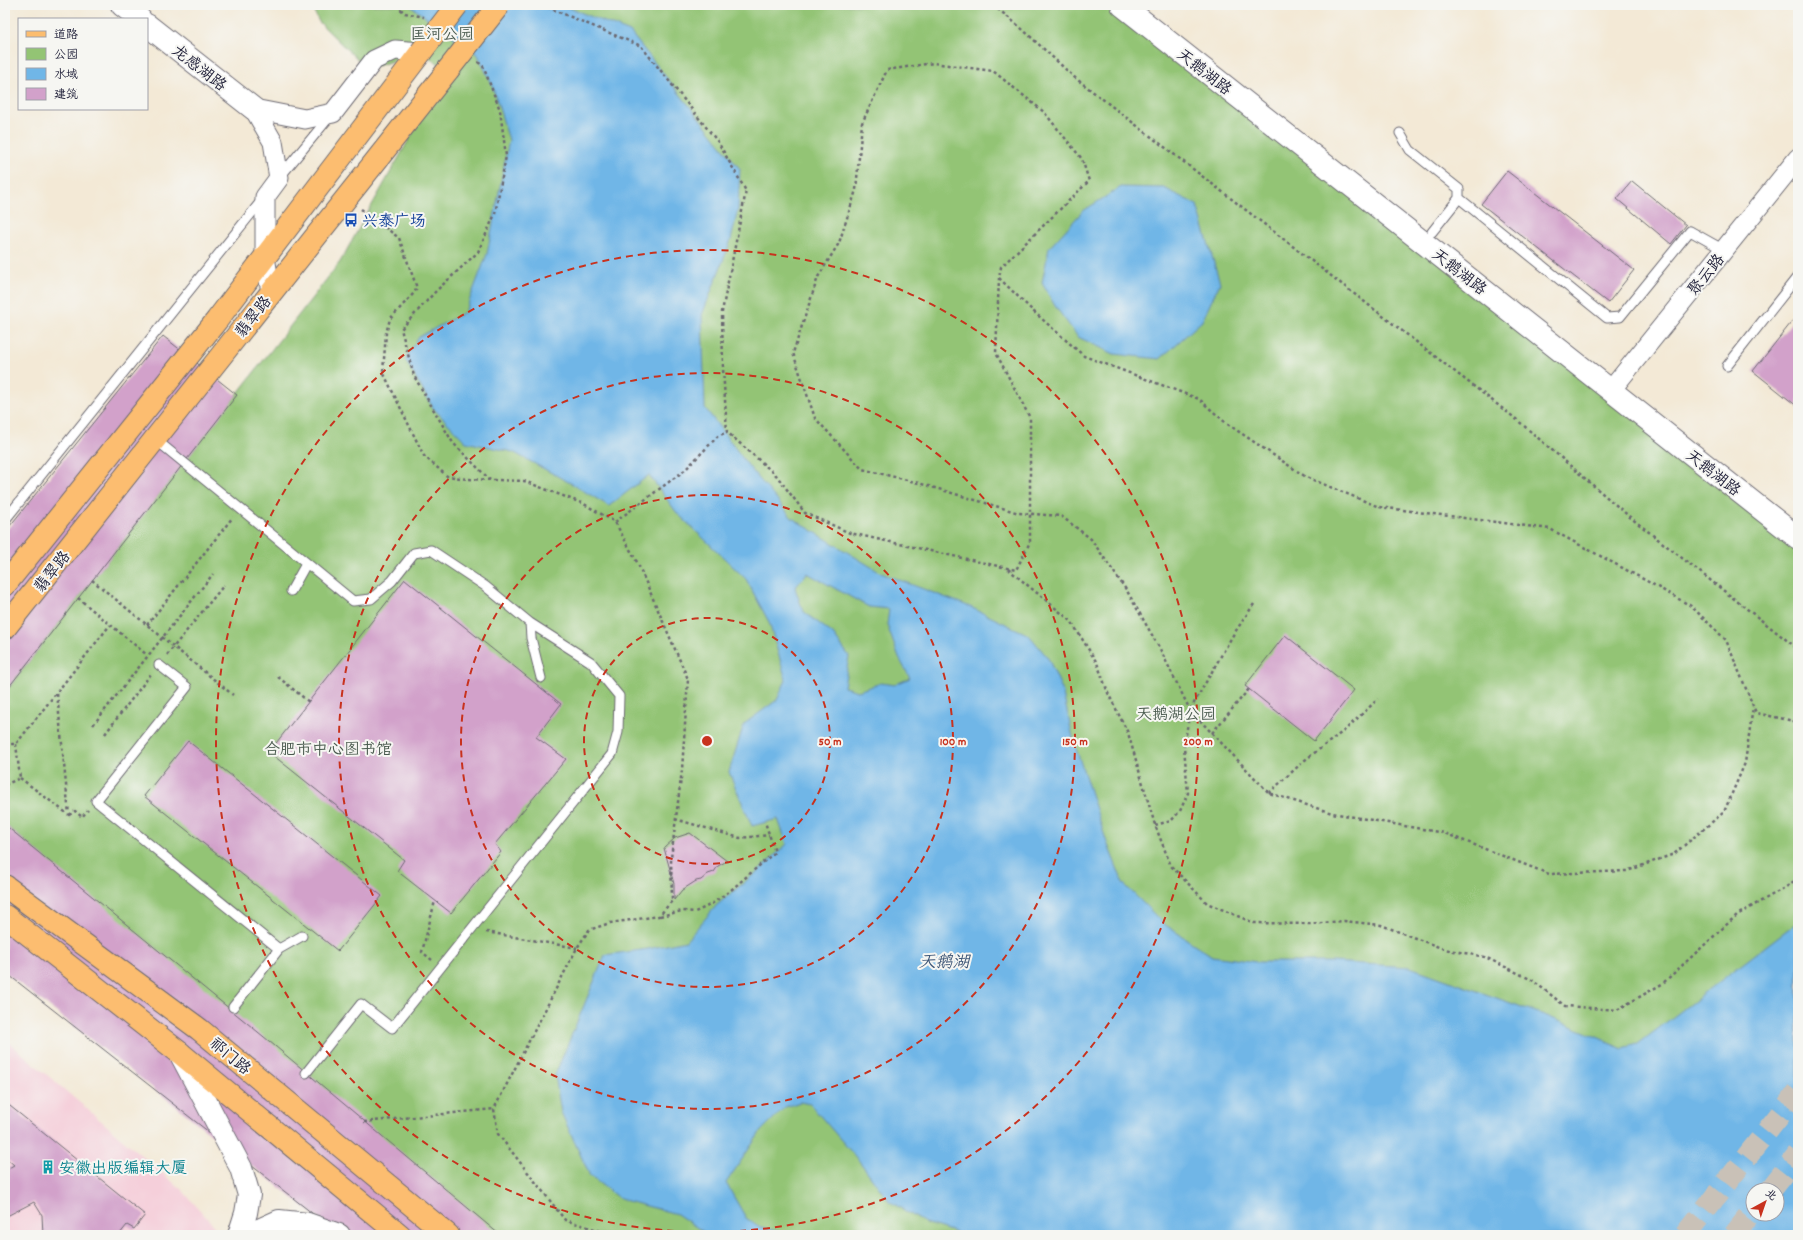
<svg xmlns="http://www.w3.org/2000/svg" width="1803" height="1240" font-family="Dekko,'LXGW WenKai TC',sans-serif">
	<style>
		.built { fill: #f5cfda }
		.green { fill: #93c474; stroke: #5a7358; fill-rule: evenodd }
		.water { fill: #70b6e7; stroke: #496c91; fill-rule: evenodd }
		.building { fill: #d2a1ca }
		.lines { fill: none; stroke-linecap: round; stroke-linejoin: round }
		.primary-tunnel { stroke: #c9c1b7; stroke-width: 22; stroke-dasharray: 22 11; stroke-linecap: butt }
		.service-casing { stroke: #6b6871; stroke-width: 11 }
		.minor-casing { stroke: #6b6871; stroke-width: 21 }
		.tertiary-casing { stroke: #6b6871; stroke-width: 24 }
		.primary-casing { stroke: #6b6871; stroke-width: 24 }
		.path { stroke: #6b6871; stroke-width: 2.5; stroke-dasharray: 3 3; stroke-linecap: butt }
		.service { stroke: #fff; stroke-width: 9 }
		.minor { stroke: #fff; stroke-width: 19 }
		.tertiary { stroke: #fff; stroke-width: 22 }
		.primary { stroke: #fcbd6f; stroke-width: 22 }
		.primary-bridge-casing { stroke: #6b6871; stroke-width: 24; stroke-linecap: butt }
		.primary-bridge { stroke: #fcbd6f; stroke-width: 22 }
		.ring { fill: none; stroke: #c8321e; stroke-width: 2; stroke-dasharray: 7 5 }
		.labels { text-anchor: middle; stroke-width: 4; stroke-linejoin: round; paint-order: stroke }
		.park-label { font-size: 16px; fill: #4a5b4f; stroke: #f6f6f2 }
		.street-label { font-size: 16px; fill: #22223b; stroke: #f6f6f2 }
		.transit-label { font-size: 16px; fill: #164399; stroke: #f6f6f2; text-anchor: start }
		.culture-label { font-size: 16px; fill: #0d838f; stroke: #f6f6f2; text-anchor: start }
		.water-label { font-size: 17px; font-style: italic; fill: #3d5677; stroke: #f6f6f2 }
		.centre { fill: #c8321e; stroke: #f6f6f2; stroke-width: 2 }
		.ring-label { font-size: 12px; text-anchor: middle; font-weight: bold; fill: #c8321e; stroke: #f6f6f2; stroke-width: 4; stroke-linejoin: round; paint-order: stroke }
	</style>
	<rect width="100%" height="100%" fill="#f6f6f2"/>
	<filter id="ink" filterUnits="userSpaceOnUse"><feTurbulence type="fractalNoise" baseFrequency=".025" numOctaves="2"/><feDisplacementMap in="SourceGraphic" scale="8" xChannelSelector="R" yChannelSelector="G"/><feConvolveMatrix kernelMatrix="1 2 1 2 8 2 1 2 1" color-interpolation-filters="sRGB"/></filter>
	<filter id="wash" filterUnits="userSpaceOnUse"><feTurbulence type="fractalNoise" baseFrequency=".012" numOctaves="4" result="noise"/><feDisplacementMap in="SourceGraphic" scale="16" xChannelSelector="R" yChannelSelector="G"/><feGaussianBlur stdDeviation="0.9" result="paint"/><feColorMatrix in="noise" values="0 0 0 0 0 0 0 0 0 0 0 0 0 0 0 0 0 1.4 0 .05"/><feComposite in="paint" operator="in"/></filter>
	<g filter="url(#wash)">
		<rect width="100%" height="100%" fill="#f3e9d6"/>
		<!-- built -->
		<path class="built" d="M5 1039 182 1190 214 1226 207 1235H5Z"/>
		<!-- green -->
		<path class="green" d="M311 5H1122L1798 538V1235H498L5 825V692L340 262 448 70 421 52 367 69 319 22ZM1753 1190H1777V1214H1753Z"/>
		<!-- water -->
		<path class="water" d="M409 5H562L630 32 740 169 738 209 731 240 702 315 705 408 750 468 792 518 881 573 968 606 1029 635 1048 658 1062 689 1074 742 1106 840 1123 883 1164 924 1212 956 1257 962H1333L1410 967 1547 1016 1623 1048 1638 1044 1792 926 1798 924V1235H964L925 1223 889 1201 860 1162 810 1104 800 1102 785 1107 761 1131 726 1183 746 1218 757 1226 792 1235H708L677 1214 620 1199 590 1176 561 1112 555 1075 605 955 648 949 686 941 717 905 758 871 787 844 778 819 752 826 729 772 744 724 777 700 786 680 769 622 746 579 677 513 649 475 609 506 572 484 513 452 466 442 433 408 405 359 419 337 465 312 487 254 509 140 492 85 478 55ZM807 573 869 607 889 609 887 625 899 658 910 678 894 685 881 683 858 691 844 687 849 656 833 634 803 611 795 588ZM1753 1190H1777V1214H1753Z
			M1121 187 1164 188 1197 205 1220 283 1202 321 1160 359 1114 354 1078 337 1055 306 1042 283 1049 248 1083 211Z"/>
		<g id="blocks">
			<!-- building -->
			<path class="building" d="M1507 171 1634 270 1608 303 1481 204Z
				M1632 181 1686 225 1671 244 1617 199Z
				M1798 314V407L1753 371Z
				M163 336 237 395 5 692V532Z
				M405 579 561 704 536 737 566 759 495 844 501 852 451 913 397 871 404 860 269 752Z
				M1285 635 1354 690 1314 741 1245 686Z
				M188 741 382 896 338 951 144 796Z
				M5 825 269 1041 500 1235H340L5 972Z
				M690 833 727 861 718 866 714 872 708 874 701 880 696 881 682 890 674 900V884L664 848 675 838Z
				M5 1102 145 1215 134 1229 127 1225 119 1235H43L42 1215 34 1202 5 1217V1170L14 1165 5 1157Z"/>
		</g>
	</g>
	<g filter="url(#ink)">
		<use href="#blocks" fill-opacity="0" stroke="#6b6871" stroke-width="1"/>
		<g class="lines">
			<!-- primary-tunnel -->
			<path class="primary-tunnel" d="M1770 1190 1798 1154
				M1685 1235 1798 1092
				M1734 1235 1753 1211"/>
			<!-- service casing -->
			<g class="service-casing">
				<path id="service" d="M1400 133 1410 150 1459 189V198L1607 318 1620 317 1690 231 1724 250
					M279 178 331 115
					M1432 232 1459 198
					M1727 366 1798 276
					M155 439 353 601 371 599 392 581 414 553 431 550 485 586 530 623 531 638 541 678
					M5 520 262 200
					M291 591 306 564
					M159 665 187 687 96 801 279 949 233 1007
					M279 949 302 936
					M306 1073 361 1004 392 1028 612 754 618 732 619 696 591 662 530 623"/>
			</g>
			<!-- minor casing -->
			<g class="minor-casing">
				<path id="minor" d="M271 292 265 257V197L279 178 273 142 254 109 305 119 333 113 374 60 395 50 421 52
					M1611 390 1798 158"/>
			</g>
			<!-- tertiary casing -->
			<g class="tertiary-casing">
				<path id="tertiary" d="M122 5 140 19
					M1122 5 1798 538
					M147 25 254 109
					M180 1053 241 1168 249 1195 246 1213 239 1235
					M248 1235 279 1221 308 1224 339 1235"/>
			</g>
			<!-- primary casing -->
			<g class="primary-casing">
				<path id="primary" d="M5 585 217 320 421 52
					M5 628 448 70
					M5 886 199 1029 448 1235
					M5 916 180 1053 400 1235"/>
			</g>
			<!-- path -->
			<path class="path" d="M396 5 405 13 424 17
				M542 5 641 46 718 142 746 191 722 312 723 368 727 432 776 475 805 513 850 533 1016 570 1030 542V418L996 353 999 278
				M993 5 1020 27 1074 77 1516 419 1631 518 1798 649
				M478 62 483 66 500 110 506 156 495 214 478 252 436 291 401 329 414 376 453 443 490 480
				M361 209 399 238 417 288 414 293 390 319 386 333 383 372 424 456 447 476 467 479 524 481 584 504 615 522 638 564 688 679 682 770 671 858 672 901 659 916 610 923 589 930 577 948 494 1109 498 1134 565 1220 614 1235
				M615 522 685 470 718 436 727 432
				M1008 569 1071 621 1097 663 1108 693 1128 733 1155 825 1171 866 1207 903 1254 923 1310 924 1344 921 1381 925 1444 949 1485 957 1532 980 1565 1006 1617 1010 1662 984 1737 915 1798 880
				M92 580 233 695
				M78 598 147 655
				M1254 604 1233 635 1190 710 1269 793 1332 813 1444 833 1549 874 1627 871 1674 854 1724 812 1745 763 1753 707
				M147 625 233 517
				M167 655 224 585
				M278 677 309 702
				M93 725 213 574
				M1212 733 1249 689
				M105 734 151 674
				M5 744H16L110 625
				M20 778 69 815 57 693
				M5 785 20 778 16 744
				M1269 793 1305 760 1345 730 1378 699
				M69 815 75 811 82 817 88 810
				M675 819 740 838 769 835
				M1155 825 1171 821 1180 811 1188 793 1184 747 1190 710 1160 649 1127 591 1091 539 1061 516 1019 513 915 482 862 469 815 418 793 353 818 277 839 243 856 190 862 123 887 70 933 63 993 71 1044 112 1082 159 1089 181 1001 267 999 278 1034 312 1084 356 1199 399 1226 423 1306 477 1379 507 1550 529 1645 580 1691 606 1726 640 1756 713 1798 722
				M660 916 682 911 695 912 710 905 731 890 775 852 765 822
				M486 932 577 948
				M432 960 422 952 435 901
				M364 1122 494 1109"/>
			<!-- service -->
			<use href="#service" class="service"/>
			<!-- minor -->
			<use href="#minor" class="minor"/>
			<!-- tertiary -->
			<use href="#tertiary" class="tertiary"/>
			<!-- primary -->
			<use href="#primary" class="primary"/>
			<!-- primary-bridge casing -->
			<g class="primary-bridge-casing">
				<path id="primary-bridge" d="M421 52 457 5
					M448 70 499 5"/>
			</g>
			<!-- primary-bridge -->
			<use href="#primary-bridge" class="primary-bridge"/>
		</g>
	</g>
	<!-- distance rings -->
	<g class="ring">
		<circle cx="707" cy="741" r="123"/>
		<circle cx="707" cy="741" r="246"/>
		<circle cx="707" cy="741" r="368"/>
		<circle cx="707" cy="741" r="491"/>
	</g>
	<!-- icons -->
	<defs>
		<g id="bus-bare" transform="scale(1.08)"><path d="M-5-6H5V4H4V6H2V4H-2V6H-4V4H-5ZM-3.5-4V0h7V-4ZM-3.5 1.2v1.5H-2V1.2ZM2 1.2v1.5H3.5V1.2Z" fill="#1a4fb4" stroke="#f6f6f2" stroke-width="2.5" paint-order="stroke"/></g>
		<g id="building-bare" transform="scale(1.08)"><path d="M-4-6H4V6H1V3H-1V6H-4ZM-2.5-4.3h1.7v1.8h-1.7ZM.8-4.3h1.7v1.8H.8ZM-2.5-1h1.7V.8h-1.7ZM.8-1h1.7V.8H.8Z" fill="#0f9aa8" stroke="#f6f6f2" stroke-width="2.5" paint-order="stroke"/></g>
	</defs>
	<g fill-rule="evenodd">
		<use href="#bus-bare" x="351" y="220"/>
		<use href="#building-bare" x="48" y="1167"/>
	</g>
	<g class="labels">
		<!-- park labels -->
		<g class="park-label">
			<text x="442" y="39">匡河公园</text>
			<text x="1176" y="719">天鹅湖公园</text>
			<text x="328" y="754">合肥市中心图书馆</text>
		</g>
		<!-- street labels -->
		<g class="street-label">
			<text transform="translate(200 67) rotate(38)" y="6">龙感湖路</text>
			<text transform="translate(1205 71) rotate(38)" y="6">天鹅湖路</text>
			<text transform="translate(1460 271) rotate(38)" y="6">天鹅湖路</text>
			<text transform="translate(1705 274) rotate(-51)" y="6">聚云路</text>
			<text transform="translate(252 316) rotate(-52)" y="6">翡翠路</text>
			<text transform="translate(1714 472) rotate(38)" y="6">天鹅湖路</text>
			<text transform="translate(51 571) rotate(-52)" y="6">翡翠路</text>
			<text transform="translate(231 1055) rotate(40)" y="6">祁门路</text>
		</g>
		<!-- transit labels -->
		<g class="transit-label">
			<text x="362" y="226">兴泰广场</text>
		</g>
		<!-- culture labels -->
		<g class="culture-label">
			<text x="59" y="1173">安徽出版编辑大厦</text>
		</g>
		<!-- water labels -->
		<g class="water-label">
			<text x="944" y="967">天鹅湖</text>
		</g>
	</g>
	<circle cx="707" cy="741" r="6" class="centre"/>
	<g class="ring-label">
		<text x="830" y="745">50 m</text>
		<text x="953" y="745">100 m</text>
		<text x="1075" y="745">150 m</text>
		<text x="1198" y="745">200 m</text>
	</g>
	<!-- margin -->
	<rect width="1803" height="1240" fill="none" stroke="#f6f6f2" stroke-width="20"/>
	<!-- legend -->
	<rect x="18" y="18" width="130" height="92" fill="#f6f6f2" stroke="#a1a1a9"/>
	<rect x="26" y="31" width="20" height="6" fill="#fcbd6f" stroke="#a1a1a9"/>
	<text x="54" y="38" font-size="12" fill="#22223b">道路</text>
	<rect x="26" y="48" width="20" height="12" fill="#93c474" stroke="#a1a1a9"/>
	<text x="54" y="58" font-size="12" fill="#22223b">公园</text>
	<rect x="26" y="68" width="20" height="12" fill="#70b6e7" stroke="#a1a1a9"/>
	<text x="54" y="78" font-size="12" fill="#22223b">水域</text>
	<rect x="26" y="88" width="20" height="12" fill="#d2a1ca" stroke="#a1a1a9"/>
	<text x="54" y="98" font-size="12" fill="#22223b">建筑</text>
	<!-- north arrow -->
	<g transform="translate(1765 1202) rotate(40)"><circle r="19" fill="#f6f6f2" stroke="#a1a1a9"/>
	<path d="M0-3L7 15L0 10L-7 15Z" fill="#c8321e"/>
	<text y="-6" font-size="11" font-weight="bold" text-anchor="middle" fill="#22223b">北</text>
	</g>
</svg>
